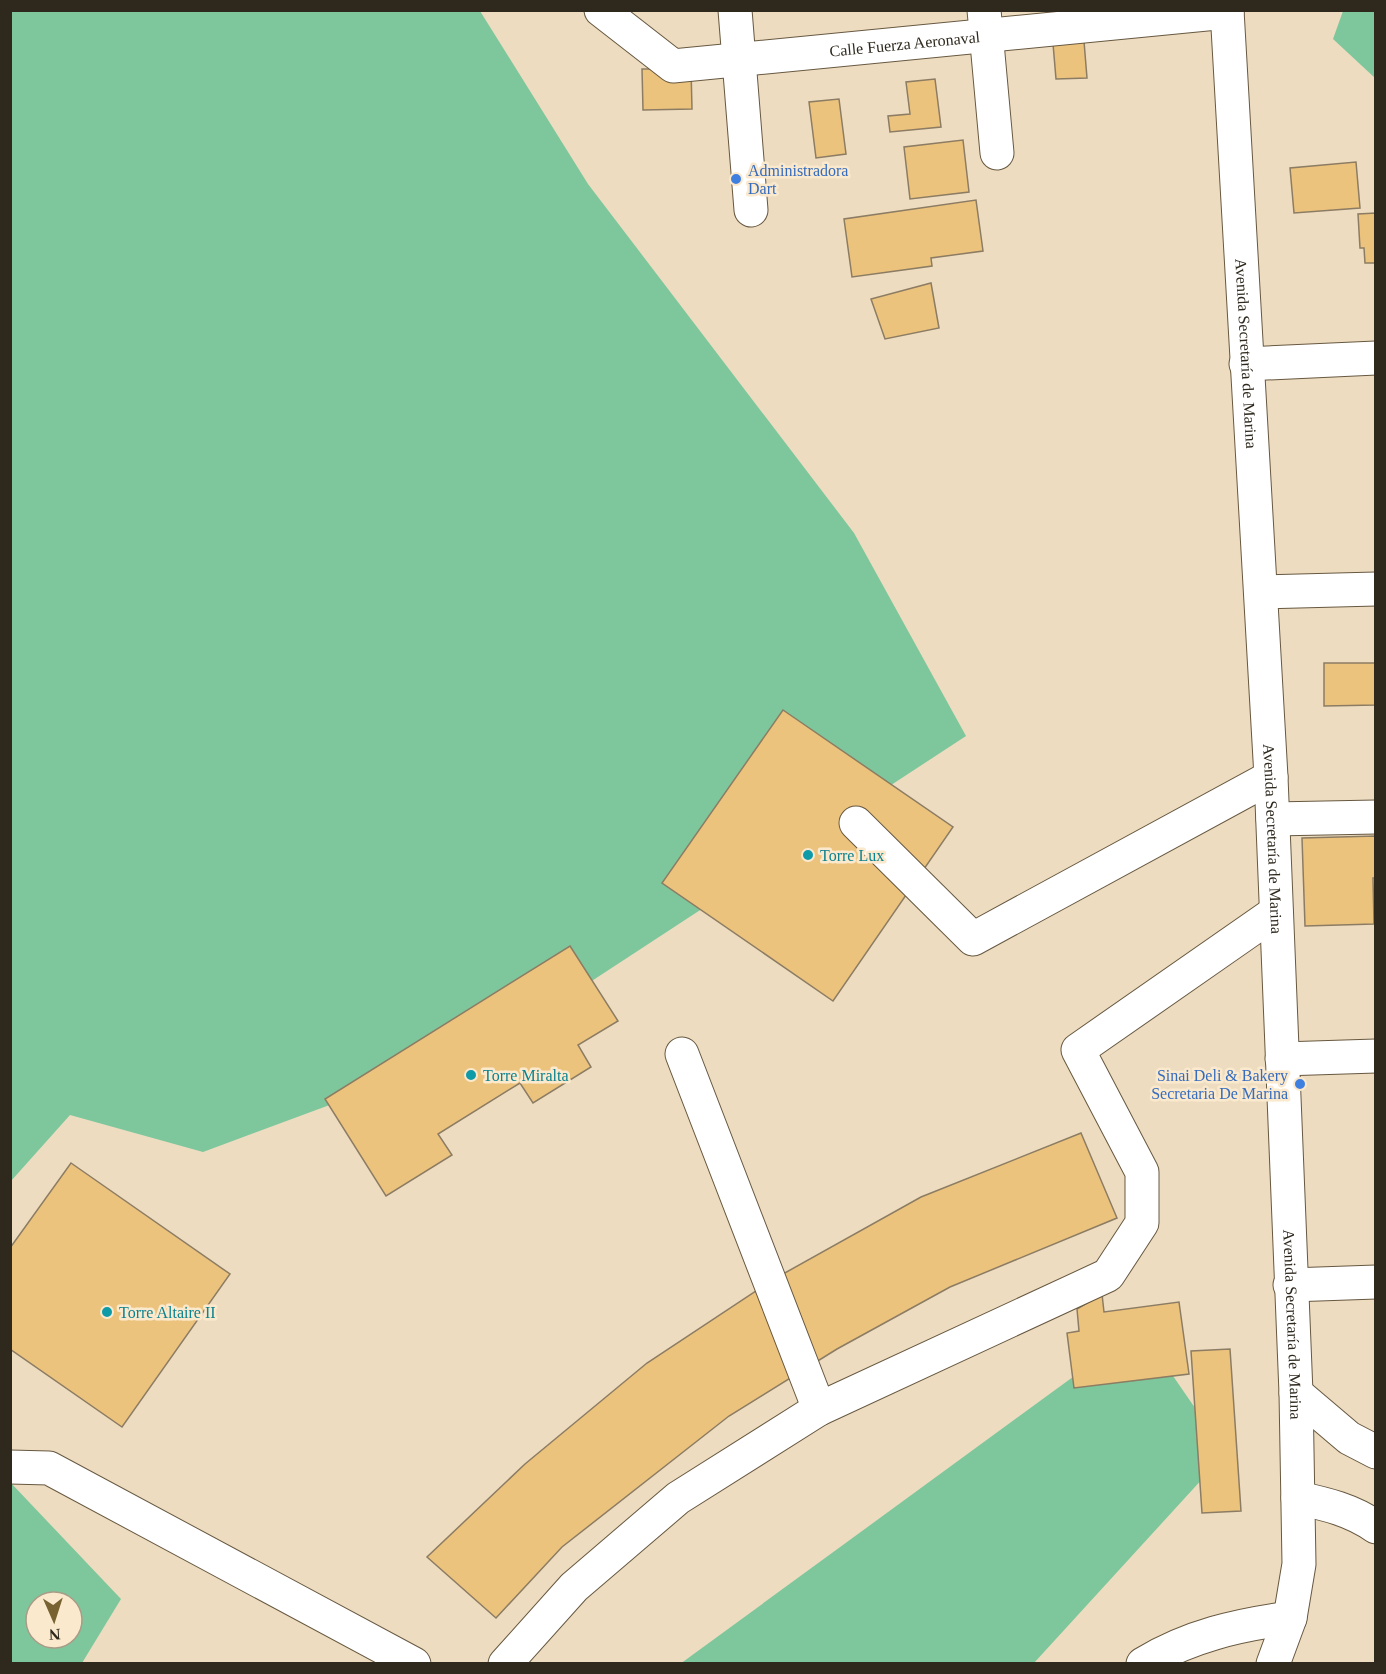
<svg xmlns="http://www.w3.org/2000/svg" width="1386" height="1674" font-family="Georgia,serif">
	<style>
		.green { fill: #7ec79c; fill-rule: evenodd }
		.building { fill: #ecc37d; stroke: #8c7c63; stroke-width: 1.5 }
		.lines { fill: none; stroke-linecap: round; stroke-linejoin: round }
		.minor-casing { stroke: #675840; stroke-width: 35 }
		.minor { stroke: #fff; stroke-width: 33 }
		.shop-dot { fill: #3f7fe0; stroke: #fbe9cd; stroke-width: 2 }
		.culture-dot { fill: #0f9aa8; stroke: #fbe9cd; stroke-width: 2 }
		.labels { text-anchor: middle; stroke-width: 5; stroke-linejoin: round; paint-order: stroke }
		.street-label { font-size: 16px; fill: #2e281d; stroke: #fbe9cd }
		.shop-label { font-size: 16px; fill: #366cbe; stroke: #fbe9cd; text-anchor: start }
		.culture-label { font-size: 16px; fill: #0d838f; stroke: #fbe9cd; text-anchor: start }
	</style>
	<rect width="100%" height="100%" fill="#eddcc0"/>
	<!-- green -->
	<path class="green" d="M11 11H480L588 184 854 533 966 736 497 1043 203 1152 70 1115 11 1181Z
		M1343 11H1375V78L1333 39Z
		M1140 1328 1226 1453 1034 1663 680 1664Z
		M10 1482 121 1599 82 1663H11ZM36 1602H72V1638H36Z"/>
	<!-- building -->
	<path class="building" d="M1083 29 1087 78 1056 79 1052 32Z
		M642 69H691L692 109 643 110Z
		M935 79 941 127 890 132 888 116 910 114 906 82Z
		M839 99 846 154 816 158 809 102Z
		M963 140 969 192 910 199 904 147Z
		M1356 162 1360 208 1294 213 1290 168Z
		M976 200 983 251 931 258 932 266 852 277 844 219Z
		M1376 213V263H1365L1364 248H1360L1358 214Z
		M931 283 939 328 885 339 871 299Z
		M1324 663H1376V705L1324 706Z
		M783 710 953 827 833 1001 662 883Z
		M1376 836V878H1373L1374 924 1305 926 1302 838Z
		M570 946 618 1021 578 1045 591 1067 533 1103 520 1083 438 1134 452 1155 386 1196 325 1099Z
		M1081 1133 1117 1218 950 1287 837 1349 729 1416 562 1547 496 1618 427 1557 525 1464 647 1363 774 1279 921 1197Z
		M71 1163 230 1274 122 1427 10 1349V1248Z
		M1102 1294 1104 1312 1179 1302 1189 1374 1074 1388 1067 1333 1079 1331 1077 1309Z
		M1230 1349 1241 1511 1202 1513 1191 1351Z"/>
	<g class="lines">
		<!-- minor casing -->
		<g class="minor-casing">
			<g id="minor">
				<path id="s1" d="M601 10 673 66 1227 12"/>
				<path d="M735 10 751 210"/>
				<path d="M984 10 997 153"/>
				<path id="s2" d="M1227 10 1271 777 1296 1393 1299 1564 1290 1618 1273 1664"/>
				<path d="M1246 364 1376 358"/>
				<path d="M1261 592 1376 589"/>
				<path d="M1273 819 1376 817"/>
				<path d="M856 823 973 939 1271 777"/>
				<path d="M682 1054 819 1409"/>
				<path d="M1282 1059 1376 1056"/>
				<path d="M1290 1285 1376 1282"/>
				<path d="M1296 1393 1349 1438 1376 1452"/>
				<path d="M10 1467 49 1468 414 1664"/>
				<path d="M1298 1498C1326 1504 1352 1510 1376 1527"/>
				<path d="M505 1664 574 1587 678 1498 819 1409 1108 1275 1142 1223V1172L1078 1050 1276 912"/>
				<path d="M1143 1664C1189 1636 1238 1625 1290 1618"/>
			</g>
		</g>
		<!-- minor -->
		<use href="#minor" class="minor"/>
	</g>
	<!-- markers -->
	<g class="shop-dot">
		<circle cx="736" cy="179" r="6"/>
		<circle cx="1300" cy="1084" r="6"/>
	</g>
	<g class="culture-dot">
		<circle cx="808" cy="855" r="6"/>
		<circle cx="471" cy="1075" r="6"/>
		<circle cx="107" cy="1312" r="6"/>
	</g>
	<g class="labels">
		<!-- street labels -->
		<g class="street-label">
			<text dy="6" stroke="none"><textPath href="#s1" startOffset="324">Calle Fuerza Aeronaval</textPath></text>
			<text dy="6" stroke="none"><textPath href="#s2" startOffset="344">Avenida Secretaría de Marina</textPath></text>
			<text dy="6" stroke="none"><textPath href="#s2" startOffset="830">Avenida Secretaría de Marina</textPath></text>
			<text dy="6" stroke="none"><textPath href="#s2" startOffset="1316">Avenida Secretaría de Marina</textPath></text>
		</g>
		<!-- shop labels -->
		<g class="shop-label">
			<text x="748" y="176">Administradora<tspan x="748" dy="18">Dart</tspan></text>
			<text x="1288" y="1081" text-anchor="end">Sinai Deli &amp; Bakery<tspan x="1288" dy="18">Secretaria De Marina</tspan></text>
		</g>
		<!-- culture labels -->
		<g class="culture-label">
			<text x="820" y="861">Torre Lux</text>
			<text x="483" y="1081">Torre Miralta</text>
			<text x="119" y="1318">Torre Altaire II</text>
		</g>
	</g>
	<!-- border -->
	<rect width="1386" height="1674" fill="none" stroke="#2e281d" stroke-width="24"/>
	<!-- north arrow -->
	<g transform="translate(54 1620) rotate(177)"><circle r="28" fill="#fbe9cd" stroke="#a99c87" stroke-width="1.5"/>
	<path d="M0-4.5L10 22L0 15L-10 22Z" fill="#786232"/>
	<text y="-9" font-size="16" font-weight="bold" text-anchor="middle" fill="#2e281d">N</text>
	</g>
</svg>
